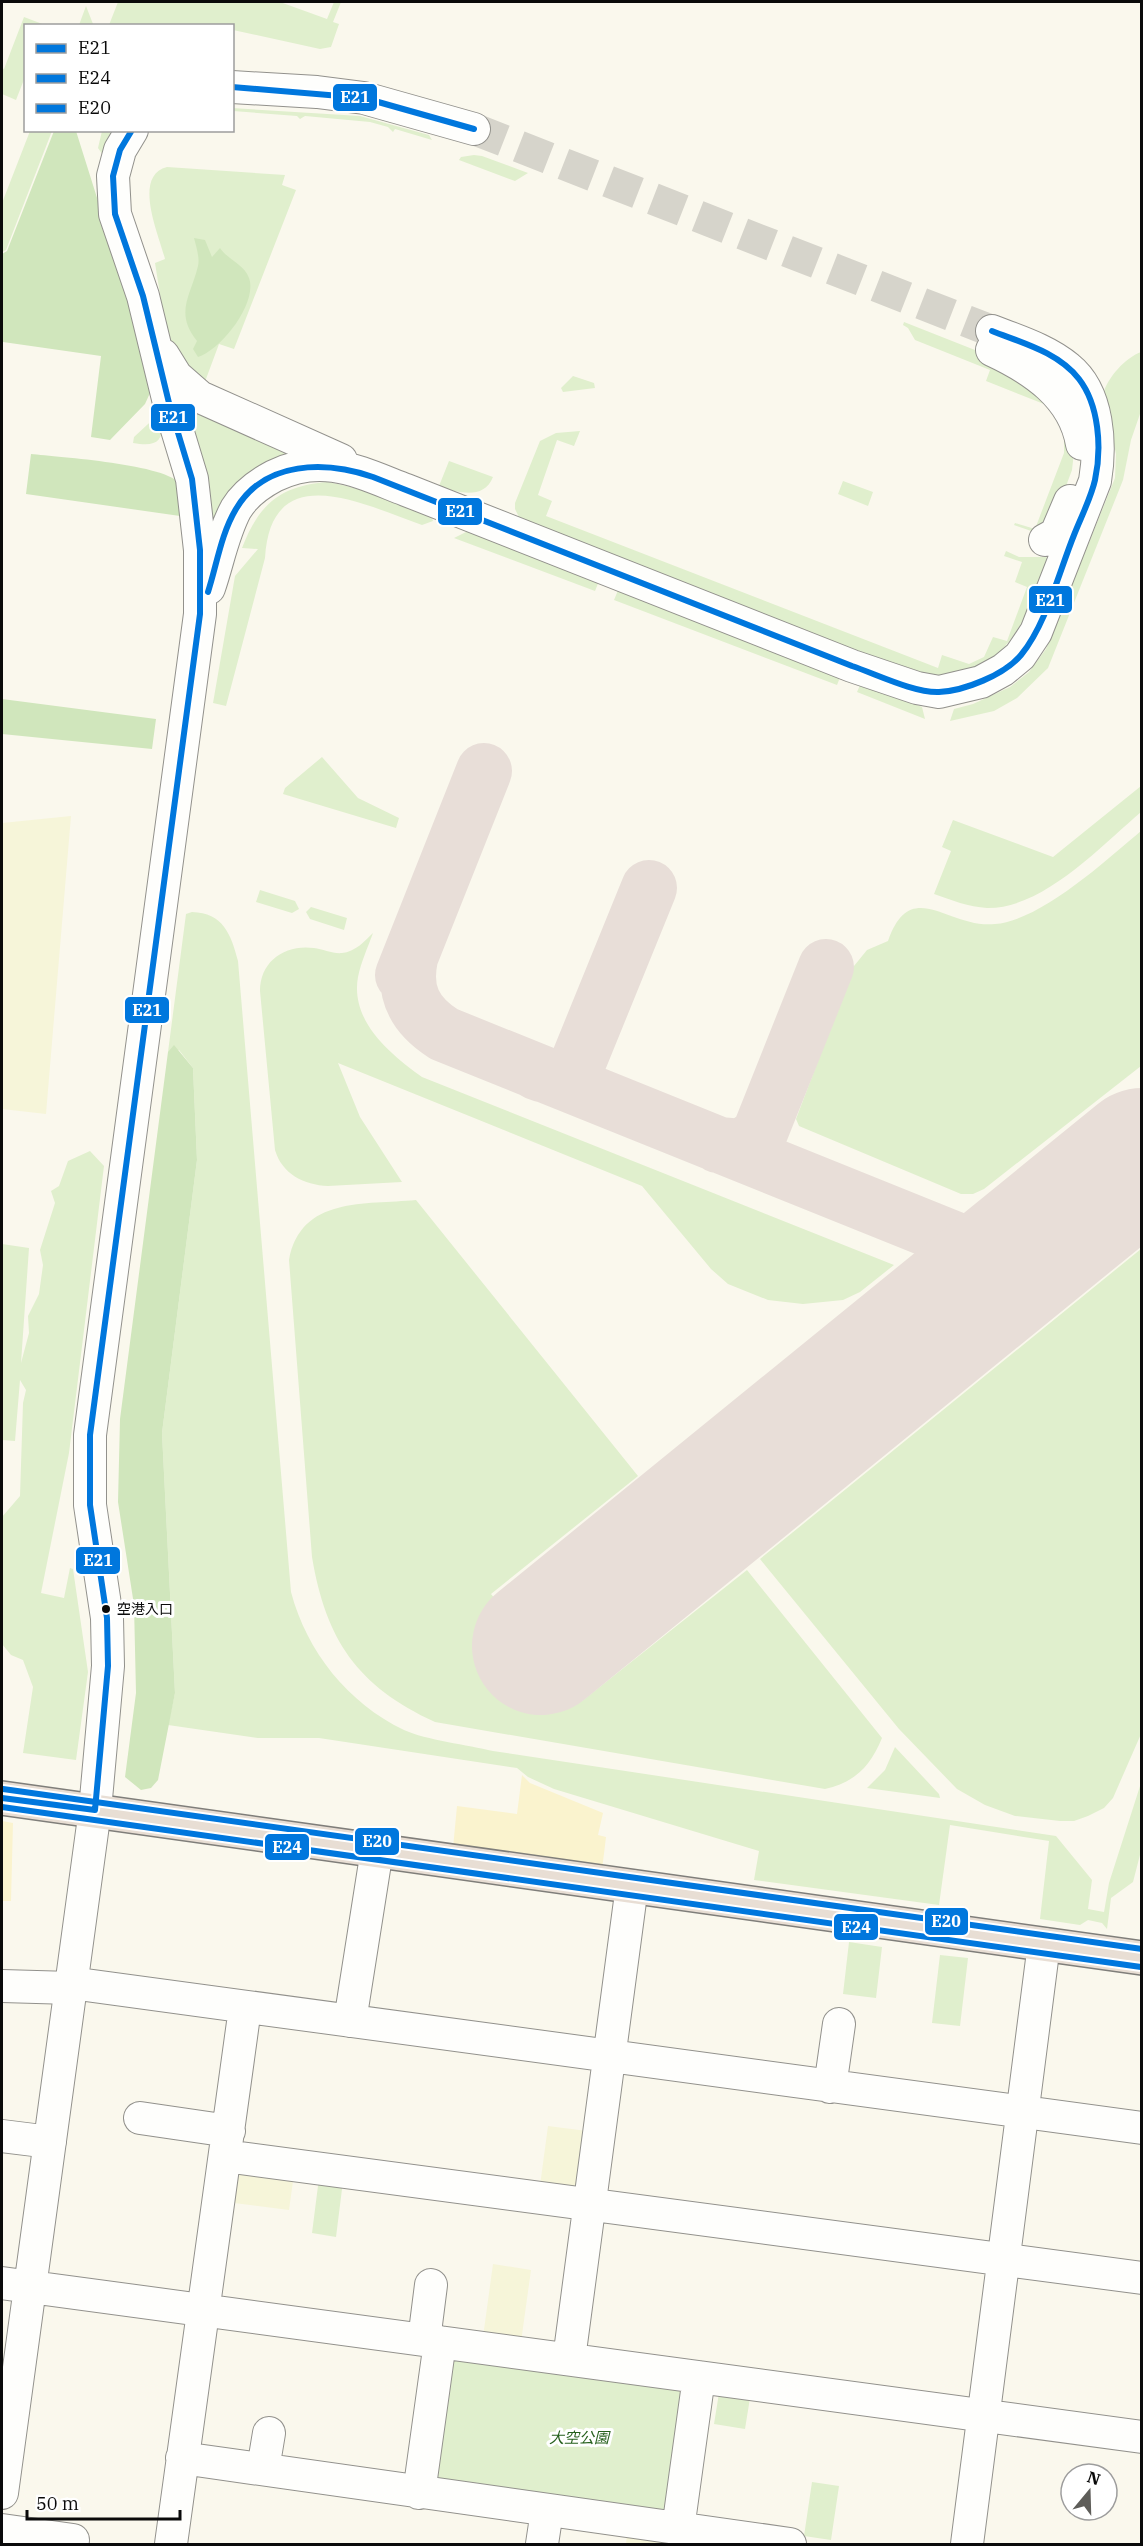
<svg xmlns="http://www.w3.org/2000/svg" width="1143" height="2546" font-family="'IBM Plex Serif','Noto Sans JP',serif">
	<style>
		.farmland { fill: #f6f5d9 }
		.green { fill: #e0efcd }
		.forest { fill: #d0e6bc }
		.sand { fill: #faf3ce }
		.lines { fill: none; stroke-linecap: round; stroke-linejoin: round }
		.taxiway { stroke: #e8ded8; stroke-width: 56 }
		.runway { stroke: #e8ded8; stroke-width: 138 }
		.minor-tunnel { stroke: #d6d4cb; stroke-width: 32; stroke-dasharray: 32 16; stroke-linecap: butt }
		.minor-casing { stroke: #92918c; stroke-width: 34 }
		.highway-casing { stroke: #7f7e7a; stroke-width: 36 }
		.minor { stroke: #fefefc; stroke-width: 32 }
		.highway { stroke: #e8ded4; stroke-width: 33 }
		.bus-1-casing { stroke: #fff; stroke-width: 10 }
		.bus-2-casing { stroke: #fff; stroke-width: 10 }
		.bus-3-casing { stroke: #fff; stroke-width: 10 }
		.bus-1 { stroke: #07d; stroke-width: 6 }
		.bus-2 { stroke: #07d; stroke-width: 6 }
		.bus-3 { stroke: #07d; stroke-width: 6 }
		.bus-dot { fill: #0a0a0a; stroke: #fff; stroke-width: 2 }
		.labels { text-anchor: middle; stroke-width: 6; stroke-linejoin: round; paint-order: stroke }
		.bus-label { font-size: 14px; fill: #0a0a0a; stroke: #fff; text-anchor: start }
		.park-label { font-size: 15px; font-style: italic; fill: #26601d; stroke: #fff }
		.line-badge { stroke: #fff; stroke-width: 2 }
		.badge-label { font-size: 16px; text-anchor: middle; font-weight: bold; fill: #fff }
	</style>
	<rect width="100%" height="100%" fill="#faf8ed"/>
	<!-- farmland -->
	<path class="farmland" d="M71 816 46 1114 2 1109V823Z
		M548 2126 587 2131 578 2198 539 2193Z
		M230 2172 294 2174 289 2210 226 2202Z
		M493 2264 531 2270 521 2342 483 2337Z
		M627 2534 706 2544H626Z"/>
	<!-- green -->
	<path class="green" d="M118 2H280L327 19 334 2H341L333 22 339 24 331 47 320 49 233 30 232 26 109 25Z
		M86 6 93 24 79 25Z
		M24 17 45 25 26 26 25 77 16 100 2 94V68L4 69Z
		M232 108 360 116 429 135 432 140 395 129 393 132 388 127 370 122 305 116 300 119 297 116 233 111Z
		M30 131H52L6 250 2 252V203Z
		M102 131H122L105 158 98 148Z
		M474 155 482 156 528 173 515 181 459 160 461 157Z
		M167 167 285 175 282 185 296 190 234 349 219 344 203 387 167 338 155 263 165 259C159 235 132 176 167 167Z
		M904 322 980 352 1047 392 1074 452 1072 470 1051 526 1037 533 1014 525 1015 523 1035 529 1064 453V430L1049 406 986 381 990 370 915 340 908 328 903 325Z
		M1141 352V411L1131 440 1123 480 1048 668 1017 698 994 711 950 721 954 709 973 704 1010 687 1029 672 1046 649 1115 478 1116 454 1103 394C1108 377 1125 358 1141 352Z
		M573 376 594 383 595 388 563 392 561 388Z
		M183 400 295 448 215 523 211 522Z
		M161 412C164 438 162 448 133 443L134 437Z
		M580 431 574 446 557 440 538 495 552 501 546 516 938 668 942 655 969 664 984 657 993 637 1007 641 1027 587 1015 582 1022 562 1004 556 1006 551 1019 557H1046L1052 565C1027 614 1001 684 934 675 914 672 895 665 876 660L521 521 515 509V503L540 441 556 433Z
		M449 461 493 477C484 500 458 493 439 486Z
		M843 481 873 492 868 506 838 494Z
		M327 482C363 488 398 502 431 515L433 521 422 525C364 505 271 456 265 558L226 706 213 703 235 576 258 549 242 548C259 504 280 486 327 482Z
		M468 531 599 581 595 591 454 538Z
		M619 588 841 675 837 685 614 600Z
		M861 683 922 707 925 719 857 692Z
		M322 757 358 798 399 818 396 828 283 794 285 788Z
		M1141 786V812C1101 846 1043 909 987 908 969 907 951 900 934 894L951 851 942 847 953 820 1053 857Z
		M1141 831V1066L984 1189 973 1194H961L799 1126 796 1119 799 1111 854 966 867 950 888 941C911 875 948 929 995 924 1042 920 1106 860 1141 831Z
		M260 890 295 901 299 909 292 913 256 902Z
		M311 907 347 918 344 930 310 919 306 912Z
		M192 912C223 913 231 934 238 961L291 1592C307 1652 348 1703 404 1730 426 1740 468 1745 493 1751L1056 1836 1092 1880 1088 1909 1104 1912 1109 1883 1141 1783V1851L1133 1882 1111 1898 1107 1929 1102 1923 1088 1920 1080 1925 1040 1919 1049 1841 950 1825 939 1905 754 1880 759 1851 554 1789 528 1777 517 1768 319 1738H258L168 1725 175 1693 162 1433 197 1160 193 1068 179 1050 168 1052 186 914Z
		M373 933C368 947 361 962 358 977 350 1021 390 1054 422 1077L894 1265 860 1292 843 1300 803 1304 768 1300 728 1284 711 1269 642 1186 338 1063 360 1117 402 1182 328 1186C304 1185 282 1174 275 1150L260 991C260 961 285 944 314 948 323 949 333 954 342 953 355 952 365 941 373 933Z
		M90 1151 104 1166 69 1453 41 1593 64 1598 70 1568 73 1569 88 1672 76 1760 23 1753 33 1687 23 1660 11 1655 2 1644V1517L20 1496 23 1403 26 1390 20 1380 15 1441 2 1440V1244L29 1248 21 1363 29 1333 28 1316 39 1294 43 1265 40 1250 55 1203 51 1191 59 1186 68 1161Z
		M416 1200 638 1476 491 1594 582 1701 747 1570 882 1738C870 1767 855 1782 825 1789L435 1722C357 1686 326 1640 312 1557L289 1260C301 1196 365 1205 416 1200Z
		M1141 1249V1734L1113 1798 1104 1808 1088 1816 1074 1821H1060L1015 1816 985 1805 957 1789 899 1729 760 1559Z
		M895 1747 939 1794 940 1798 867 1788 885 1770Z
		M849 1942 882 1947 876 1998 843 1994Z
		M940 1955 968 1958 960 2026 932 2023Z
		M319 2178 343 2181 336 2237 312 2233Z
		M440 2342 699 2377 678 2529 419 2493Z
		M719 2393 750 2398 745 2429 714 2424Z
		M812 2482 839 2486 831 2540 804 2536Z"/>
	<!-- forest -->
	<path class="forest" d="M54 131H76L149 363 150 393 145 404 110 440 91 437 101 356 3 342 2 350V254L7 251Z
		M194 238 205 240 212 257 220 248C228 260 244 264 249 278 258 303 221 350 198 357L193 349 197 341C174 312 191 296 198 266 200 258 196 246 194 238Z
		M31 454C58 457 169 464 181 485 186 493 185 508 187 517L26 494Z
		M2 699 156 719 152 749 2 734Z
		M174 1045 193 1068 197 1160 162 1433 175 1693 158 1780 151 1788 141 1790 125 1777 136 1693 134 1605 118 1502 120 1419 168 1052Z"/>
	<!-- sand -->
	<path class="sand" d="M522 1775 530 1783 603 1813 598 1835 606 1837 602 1870 453 1848 457 1806 517 1814Z
		M2 1821 13 1823 11 1901H2Z"/>
	<g class="lines">
		<!-- taxiway -->
		<path class="taxiway" d="M410 958C403 992 414 1015 444 1034L983 1251H1013L1069 1218
			M403 975 484 771
			M536 1072C551 1078 565 1078 577 1065L649 888
			M718 1145 742 1147 759 1135 826 967"/>
		<!-- runway -->
		<path class="runway" d="M541 1646 1142 1157"/>
		<!-- minor-tunnel -->
		<path class="minor-tunnel" d="M474 129 992 331"/>
		<!-- minor casing -->
		<g class="minor-casing">
			<path id="minor" d="M232 87 317 92 364 98 474 129
				M992 350C1033 369 1074 396 1082 444
				M163 355 176 376 200 397 341 460
				M1045 540 1056 534 1070 501
				M209 588C218 562 223 533 236 509 245 494 259 484 274 476 323 452 359 472 406 490L852 666 917 688 939 692 981 682 1003 670 1020 656 1036 632 1095 481C1101 445 1099 393 1068 368 1047 350 1017 341 992 331
				M71 1983 1142 2128
				M2 1986 71 1988
				M350 2021 377 1850
				M830 2087 839 2024
				M140 2118 229 2131
				M2 2136 50 2142
				M225 2156 1142 2278
				M2 2283 1142 2437
				M424 2340 431 2285
				M569 2359 632 1886
				M182 2458 790 2544
				M263 2469 269 2433
				M2 2493 95 1810 108 1666 107 1618 90 1505V1435L200 614V550L192 479 169 403 143 296 115 214 113 176 120 150 132 130
				M419 2493 440 2342
				M678 2529 699 2377
				M2 2530 73 2540
				M171 2544 245 2008
				M542 2544 547 2511
				M967 2544 1044 1944"/>
		</g>
		<!-- highway casing -->
		<g class="highway-casing">
			<path id="highway" d="M2 1798 1142 1958"/>
		</g>
		<!-- minor -->
		<use href="#minor" class="minor"/>
		<!-- highway -->
		<use href="#highway" class="highway"/>
		<!-- bus-1 casing -->
		<g class="bus-1-casing">
			<path id="bus-1" d="M232 87 364 98 474 129
				M208 592C217 564 221 534 236 509 265 460 326 461 373 477L852 666C876 674 914 693 939 692 964 691 1004 675 1021 655 1046 625 1059 572 1074 535 1081 517 1091 498 1095 480 1102 448 1099 405 1079 379 1058 352 1022 343 992 331
				M2 1798 95 1810 108 1666 107 1618 90 1505V1435L200 614V550L192 479 169 403 143 296 115 214 113 176 120 150 132 130"/>
		</g>
		<!-- bus-2 casing -->
		<g class="bus-2-casing">
			<path id="bus-2" d="M2 1807 1141 1967"/>
		</g>
		<!-- bus-3 casing -->
		<g class="bus-3-casing">
			<path id="bus-3" d="M3 1789 1142 1949"/>
		</g>
		<!-- bus-1 -->
		<use href="#bus-1" class="bus-1"/>
		<!-- bus-2 -->
		<use href="#bus-2" class="bus-2"/>
		<!-- bus-3 -->
		<use href="#bus-3" class="bus-3"/>
	</g>
	<!-- markers -->
	<circle class="bus-dot" cx="106" cy="1609" r="5"/>
	<g class="labels">
		<!-- bus labels -->
		<g class="bus-label">
			<text x="117" y="1614">空港入口</text>
		</g>
		<!-- park labels -->
		<g class="park-label">
			<text x="579" y="2443">大空公園</text>
		</g>
	</g>
	<g class="line-badge">
		<rect x="332" y="83" width="46" height="29" rx="6" fill="#07d"/>
		<rect x="150" y="403" width="46" height="29" rx="6" fill="#07d"/>
		<rect x="437" y="497" width="46" height="29" rx="6" fill="#07d"/>
		<rect x="1028" y="585" width="45" height="29" rx="6" fill="#07d"/>
		<rect x="124" y="996" width="46" height="28" rx="6" fill="#07d"/>
		<rect x="75" y="1546" width="46" height="29" rx="6" fill="#07d"/>
		<rect x="354" y="1827" width="46" height="29" rx="6" fill="#07d"/>
		<rect x="264" y="1833" width="46" height="28" rx="6" fill="#07d"/>
		<rect x="924" y="1907" width="45" height="29" rx="6" fill="#07d"/>
		<rect x="833" y="1913" width="46" height="28" rx="6" fill="#07d"/>
	</g>
	<g class="badge-label">
		<text x="355" y="103">E21</text>
		<text x="173" y="423">E21</text>
		<text x="460" y="517">E21</text>
		<text x="1050" y="606">E21</text>
		<text x="147" y="1016">E21</text>
		<text x="98" y="1566">E21</text>
		<text x="377" y="1847">E20</text>
		<text x="287" y="1853">E24</text>
		<text x="946" y="1927">E20</text>
		<text x="856" y="1933">E24</text>
	</g>
	<!-- border -->
	<rect width="1143" height="2546" fill="none" stroke="#0a0a0a" stroke-width="6"/>
	<!-- legend -->
	<rect x="24" y="24" width="210" height="108" fill="#ffffff" stroke="#9d9d9d" stroke-width="1.5"/>
	<rect x="36" y="44" width="30" height="9" fill="#0077dd" stroke="#9d9d9d" stroke-width="1.5"/>
	<text x="78" y="54" font-size="18" fill="#0a0a0a">E21</text>
	<rect x="36" y="74" width="30" height="9" fill="#0077dd" stroke="#9d9d9d" stroke-width="1.5"/>
	<text x="78" y="84" font-size="18" fill="#0a0a0a">E24</text>
	<rect x="36" y="104" width="30" height="9" fill="#0077dd" stroke="#9d9d9d" stroke-width="1.5"/>
	<text x="78" y="114" font-size="18" fill="#0a0a0a">E20</text>
	<!-- north arrow -->
	<g transform="translate(1089 2492) rotate(19)"><circle r="28" fill="#ffffff" stroke="#9d9d9d" stroke-width="1.5"/>
	<path d="M0-4.5L10 22L0 15L-10 22Z" fill="#5e5d59"/>
	<text y="-9" font-size="16" font-weight="bold" text-anchor="middle" fill="#0a0a0a">N</text>
	</g>
	<!-- scale -->
	<path d="M27 2510v9h153v-9" fill="none" stroke="#0a0a0a" stroke-width="3"/>
	<text x="36" y="2510" font-size="18" fill="#0a0a0a" stroke="#ffffff" stroke-width="4.5" paint-order="stroke">50 m</text>
</svg>
